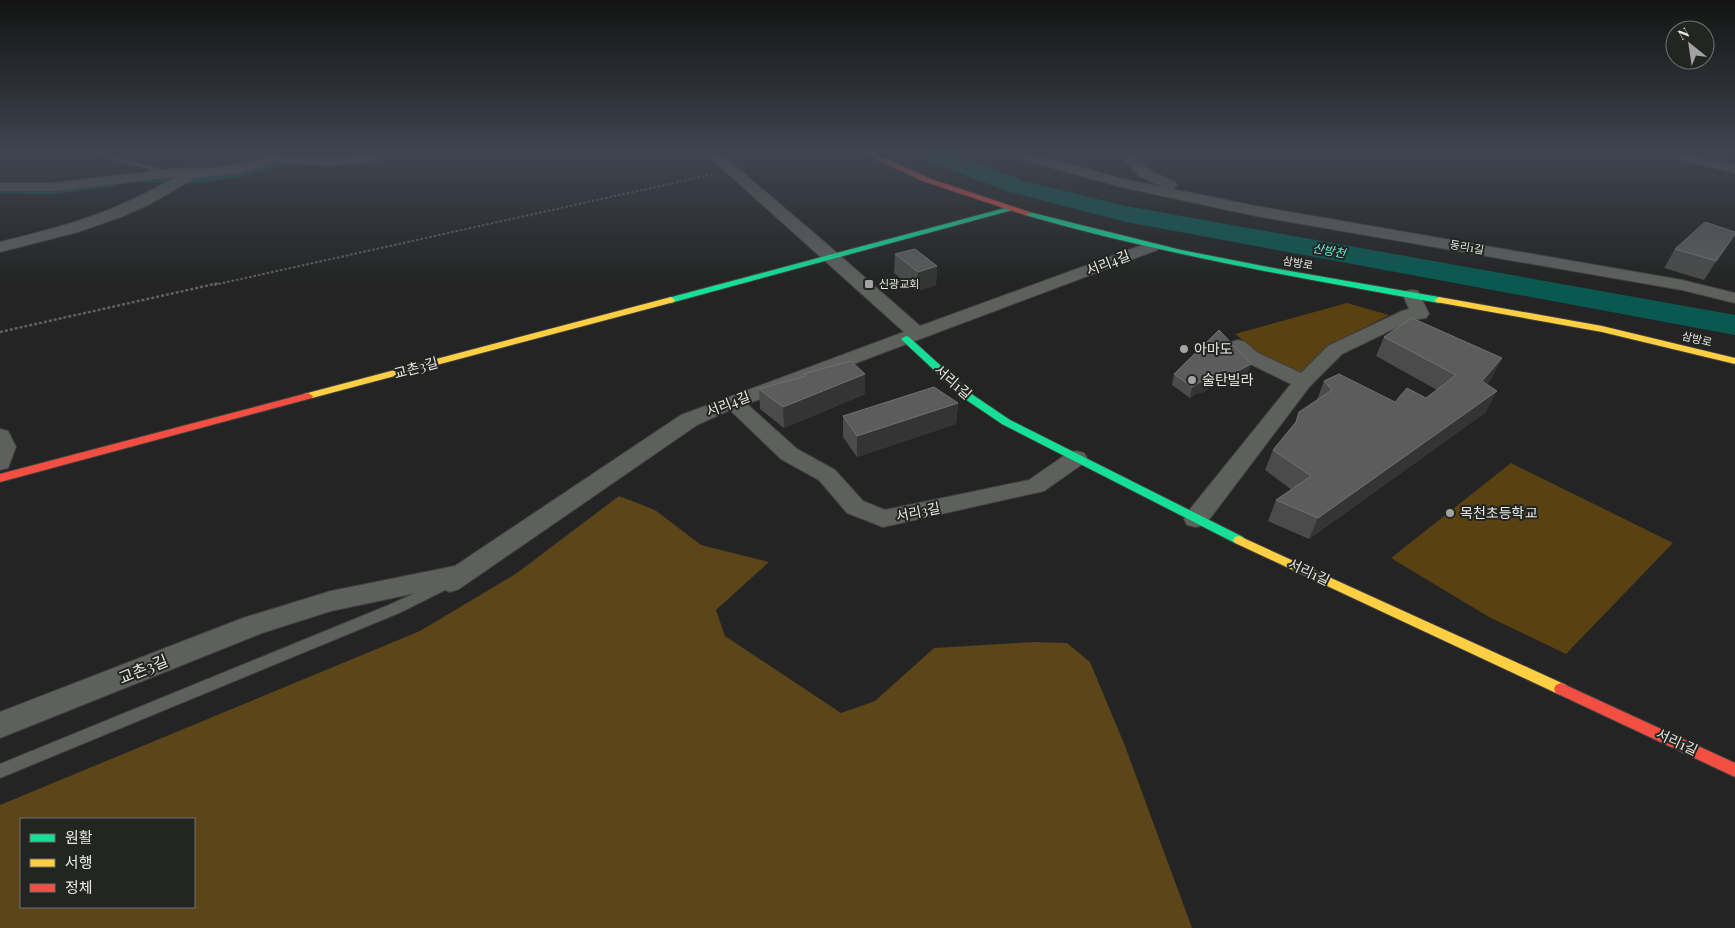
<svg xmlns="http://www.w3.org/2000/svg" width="1735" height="928" font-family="'Playfair Display','Noto Sans KR',serif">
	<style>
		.green { fill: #5a4111 }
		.forest { fill: #5c4519; fill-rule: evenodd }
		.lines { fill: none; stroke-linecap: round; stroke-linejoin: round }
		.stream { stroke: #0a5951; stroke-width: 4.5 }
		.river { fill: #0a5951; fill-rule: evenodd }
		.lane-casing { stroke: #414140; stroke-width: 2 }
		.street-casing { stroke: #414140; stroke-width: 2 }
		.fast-casing { stroke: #414140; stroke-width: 2 }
		.slow-casing { stroke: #414140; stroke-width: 2 }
		.jam-casing { stroke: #414140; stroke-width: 2 }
		.path-far1 { stroke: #5f605e; stroke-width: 2; stroke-dasharray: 2.5 2; stroke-linecap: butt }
		.path { stroke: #5f605e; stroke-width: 2.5; stroke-dasharray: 3 2; stroke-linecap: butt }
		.lane { fill: #5e605e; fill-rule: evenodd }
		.street { fill: #5e605e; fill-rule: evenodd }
		.fast { fill: #16e098; fill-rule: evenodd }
		.slow { fill: #ffcf43; fill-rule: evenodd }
		.jam { fill: #f24e42; fill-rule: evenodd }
		.wall { fill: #4a4b4a }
		.shaded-wall { fill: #333433 }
		.building { fill: #5b5c5b; stroke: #717270 }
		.poi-dot { fill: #a2a3a2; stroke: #232522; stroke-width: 2 }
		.labels { text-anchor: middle; stroke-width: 4; stroke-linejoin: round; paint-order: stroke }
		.far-street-label { font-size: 11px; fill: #e7e8e6; stroke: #232522 }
		.far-poi-label { font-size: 11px; fill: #e7e8e6; stroke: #232522; text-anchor: start }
		.far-water-label { font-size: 12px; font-style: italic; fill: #62eedc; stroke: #232522 }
		.street-label { font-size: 14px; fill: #e7e8e6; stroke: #232522 }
		.poi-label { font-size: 14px; fill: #e7e8e6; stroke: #232522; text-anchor: start }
		.near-street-label { font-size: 16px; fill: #e7e8e6; stroke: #232522 }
	</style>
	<rect width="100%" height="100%" fill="#232423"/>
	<!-- green -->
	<path class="green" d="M1347 303 1389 315 1326 347 1299 374 1258 352 1235 334Z
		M1511 463 1673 543 1566 654 1489 617 1391 558Z"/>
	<!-- forest -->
	<path class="forest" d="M619 496 655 510 701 545 769 562 716 610 725 636 841 713 875 701 934 648 1034 642 1067 643 1090 662 1125 746 1192 928H0V805L420 631 517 573ZM21 819H194V907H21Z"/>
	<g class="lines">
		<!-- stream -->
		<path class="stream" d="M355 155 368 153
			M303 158 338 157
			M140 180 197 181 242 174 291 161
			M0 191 51 192 113 184"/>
		<!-- river -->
		<path class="river" d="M917 153H951L1024 181 1126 206 1735 315V335L1126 222 1006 191 921 158Z"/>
		<!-- lane casing -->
		<g class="lane-casing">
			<path id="lane" d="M88 153H100L176 173 172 175Z
				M450 577 455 579 456 582 455 585 399 613 0 778V764L389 605Z"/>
		</g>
		<!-- street casing -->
		<g class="street-casing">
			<path id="street" d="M259 153 315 158 376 153H407L400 157 332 166 279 162 240 173 195 178 150 204 121 217 78 232 0 252V242C65 226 117 212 175 177L53 191H0V183H53L172 169 213 168 263 159 258 155Z
				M705 153H720L828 245 920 326 1145 244H1157L1159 247 1157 250 747 404 797 449 835 470 863 501 885 510 1029 480 1068 453 1076 451 1084 453 1087 458 1084 463 1044 491 883 527 847 513 819 480 781 459 730 410 697 425 459 589 450 592 440 588 331 611 262 633 0 738V712L243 618 331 591 455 566 681 415 904 332Z
				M1007 153H1030L1123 179 1163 187 1139 176 1118 153H1133L1149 170 1175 182 1177 185 1172 189 1256 206 1682 280 1735 293V303L1682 290 1256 216 1121 187 1009 156Z
				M1662 153H1687L1735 165V173L1664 156Z
				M1412 290 1418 291 1429 314 1426 318 1412 320 1342 354 1310 386 1205 525 1196 527 1187 525 1184 519 1187 513 1291 384 1244 361 1228 346 1231 342 1238 340 1245 342 1258 353 1301 373 1328 346 1402 311 1409 309 1403 295 1406 291Z
				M0 429 8 431 16 447 8 468 0 470Z"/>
		</g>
		<!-- fast casing -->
		<g class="fast-casing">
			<path id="fast" d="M1009 207 1016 209 674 302 671 303 667 300 668 298Z
				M1025 211 1181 250 1284 270 1439 297 1443 300 1439 303C1300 278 1161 254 1025 215Z
				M906 336 909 337 973 395 1010 420 1243 537 1245 540 1243 543H1235L1002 424 965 399 903 341 901 339Z"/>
		</g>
		<!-- slow casing -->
		<g class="slow-casing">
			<path id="slow" d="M671 297 675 300 674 302 312 398H304L303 396 304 394Z
				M1439 297 1602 326 1735 358V364L1602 332 1436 302 1435 300Z
				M1239 536 1566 685 1568 689 1566 693 1561 695 1556 693 1235 543 1233 540 1235 537Z"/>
		</g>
		<!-- jam casing -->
		<g class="jam-casing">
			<path id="jam" d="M864 153H873L928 178 1032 213 1025 215 923 181Z
				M308 393 313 396 312 398 0 482V474Z
				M1561 683 1735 763V777L1556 693 1554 689 1556 685Z"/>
		</g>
		<!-- path-far1 -->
		<path class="path-far1" d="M214 285 714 174"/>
		<!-- path -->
		<path class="path" d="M0 332 219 283"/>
		<!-- lane -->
		<use href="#lane" class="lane"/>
		<!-- street -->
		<use href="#street" class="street"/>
		<!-- fast -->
		<use href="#fast" class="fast"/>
		<!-- slow -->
		<use href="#slow" class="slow"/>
		<!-- jam -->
		<use href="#jam" class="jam"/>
	</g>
	<!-- wall -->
	<path class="wall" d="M1735 234 1704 280 1664 268 1675 249Z
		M895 254 937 266 936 285 917 291 894 273Z
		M1219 330 1248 375 1229 385 1219 381 1204 392 1197 393 1190 398 1172 385 1174 374Z
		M1384 337 1492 378 1487 384 1486 412 1309 539 1268 521 1276 500 1292 490 1265 470 1273 450 1295 423 1299 412 1317 400 1324 381 1395 402 1426 398 1437 390 1376 356Z
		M803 374 865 394 784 428 760 409 759 389 803 377Z
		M958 403 956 424 857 457 843 437V416Z"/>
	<!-- shaded-wall -->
	<path class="shaded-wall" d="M1735 234 1725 250 1704 280 1716 261Z
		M937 266 936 285 917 291 918 272Z
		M1502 358 1492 378 1472 401 1482 381Z
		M1251 364 1248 375 1229 385 1232 374Z
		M1222 370 1219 381 1204 392 1197 393 1190 398 1192 387 1200 382Z
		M865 374V394L784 428 783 407Z
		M1497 391 1486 412 1309 539 1318 518Z
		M958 403 956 424 857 457V436Z"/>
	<!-- building -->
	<path class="building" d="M1705 222 1735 232V234L1716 261 1675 249Z
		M915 249 937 266 918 272 895 254Z
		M1412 318 1502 358 1482 381 1497 391 1318 518 1276 500 1311 476 1273 450 1296 422 1299 412 1332 390 1324 381 1339 374 1395 402 1407 388 1426 398 1456 375 1384 337Z
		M1219 330 1251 364 1232 374 1222 370 1207 381 1200 382 1192 387 1174 374Z
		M851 361 865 374 783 407 759 389 806 376 803 374Z
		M934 387 958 403 857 436 843 416Z"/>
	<!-- sky -->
	<linearGradient id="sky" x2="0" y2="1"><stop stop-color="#131413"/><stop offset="0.54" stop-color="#3f4550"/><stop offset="1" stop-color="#3f4550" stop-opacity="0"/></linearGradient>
	<rect width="1735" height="283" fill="url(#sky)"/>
	<!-- markers -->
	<g class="poi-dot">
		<rect x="864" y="279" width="10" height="10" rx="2.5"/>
		<circle cx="1184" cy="349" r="5"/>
		<circle cx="1192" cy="380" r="5"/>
		<circle cx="1450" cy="513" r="5"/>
	</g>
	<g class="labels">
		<!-- far-street labels -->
		<g class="far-street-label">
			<text transform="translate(1467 247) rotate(10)" y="4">동리1길</text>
			<text transform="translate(1298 263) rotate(10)" y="4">삼방로</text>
			<text transform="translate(1697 339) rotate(14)" y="4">삼방로</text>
		</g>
		<!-- far-poi labels -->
		<g class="far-poi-label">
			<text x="879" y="288">신광교회</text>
		</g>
		<!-- far-water labels -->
		<g class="far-water-label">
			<text transform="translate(1329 251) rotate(10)" y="4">산방천</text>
		</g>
		<!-- street labels -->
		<g class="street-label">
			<text transform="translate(1108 263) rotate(-21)" y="5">서리4길</text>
			<text transform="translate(416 368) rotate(-15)" y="5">교촌3길</text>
			<text transform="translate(953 382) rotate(41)" y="5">서리1길</text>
			<text transform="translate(728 404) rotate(-21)" y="5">서리4길</text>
			<text transform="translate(918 512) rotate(-11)" y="5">서리3길</text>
			<text transform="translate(1309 572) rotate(25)" y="5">서리1길</text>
			<text transform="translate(1677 742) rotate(25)" y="5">서리1길</text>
		</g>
		<!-- poi labels -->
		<g class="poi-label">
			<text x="1194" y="354">아마도</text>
			<text x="1202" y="385">술탄빌라</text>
			<text x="1460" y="518">목천초등학교</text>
		</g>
		<!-- near-street labels -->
		<g class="near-street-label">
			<text transform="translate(143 669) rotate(-22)" y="6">교촌3길</text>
		</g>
	</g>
	<!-- legend -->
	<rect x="20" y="818" width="175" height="90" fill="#232522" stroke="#717370"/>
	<rect x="30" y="834" width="25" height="8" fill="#16e098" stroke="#717370"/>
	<text x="65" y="843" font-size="15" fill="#e7e8e6">원활</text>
	<rect x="30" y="859" width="25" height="8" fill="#ffcf43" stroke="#717370"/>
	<text x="65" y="868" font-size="15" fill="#e7e8e6">서행</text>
	<rect x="30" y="884" width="25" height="8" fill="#f24e42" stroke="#717370"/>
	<text x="65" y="893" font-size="15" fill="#e7e8e6">정체</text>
	<!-- north arrow -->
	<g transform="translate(1690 45) rotate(330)"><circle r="24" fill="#232522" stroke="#717370"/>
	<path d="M0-4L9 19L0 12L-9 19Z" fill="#a2a3a2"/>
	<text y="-8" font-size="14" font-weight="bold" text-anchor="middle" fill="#e7e8e6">N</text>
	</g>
</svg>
